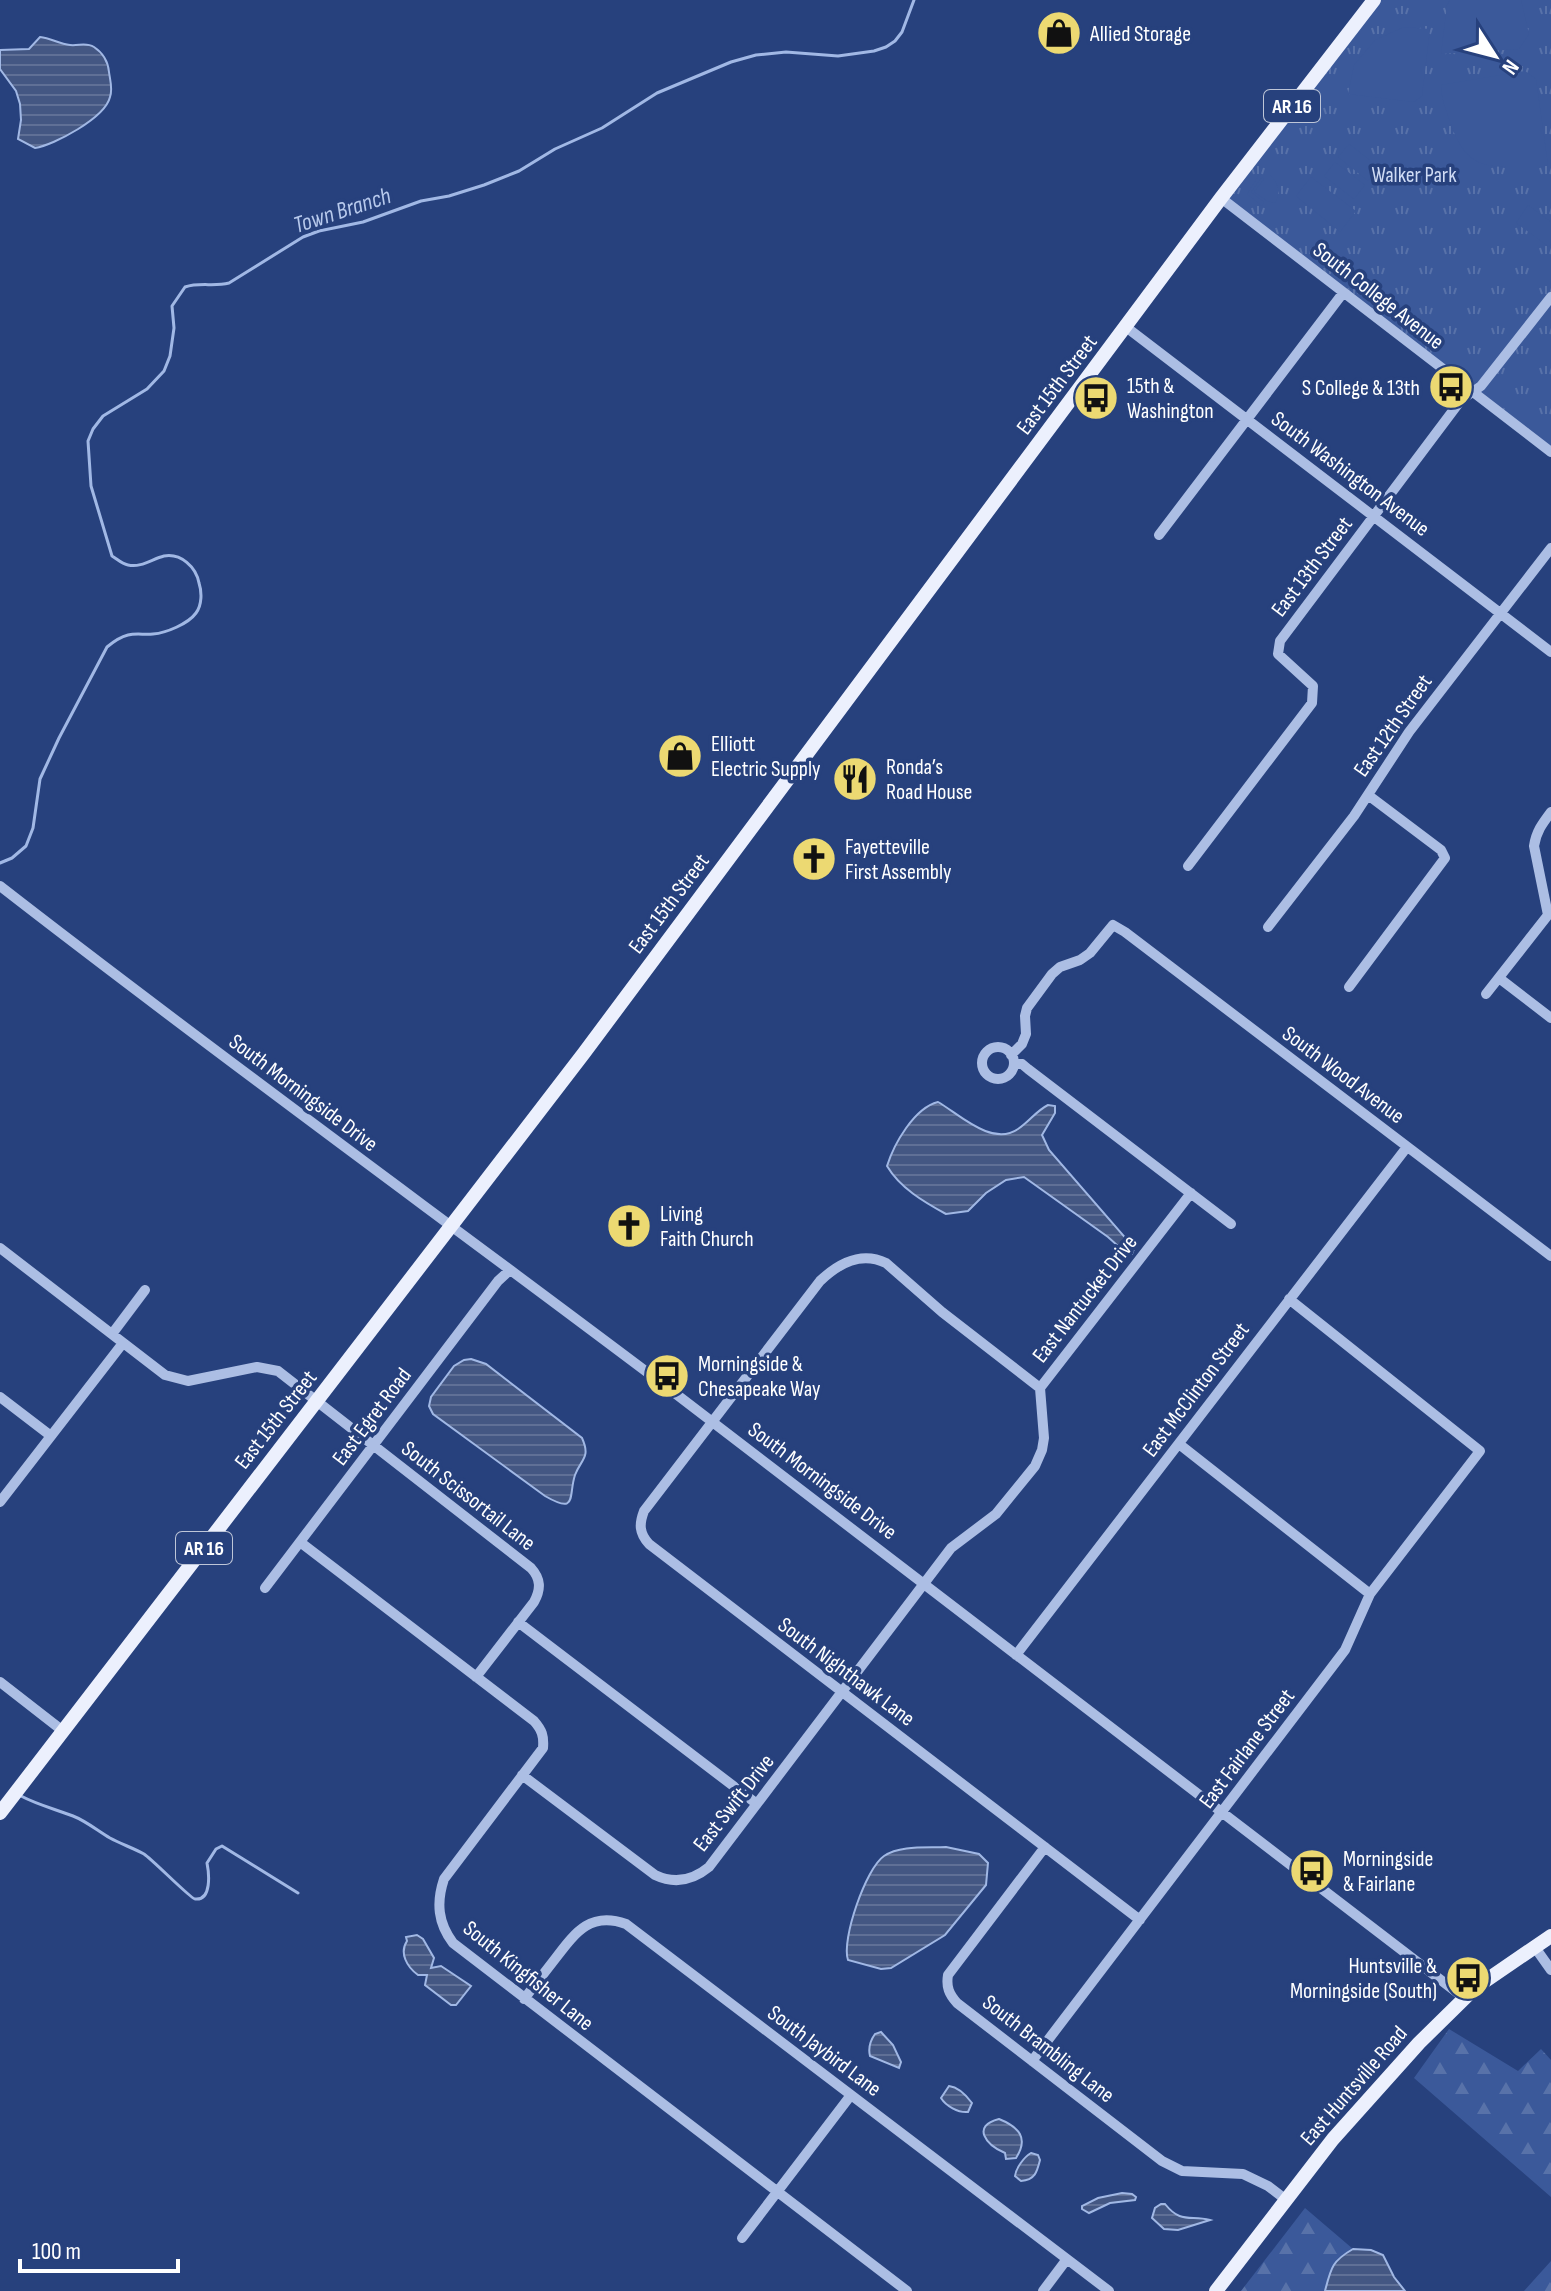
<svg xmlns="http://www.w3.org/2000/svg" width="1551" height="2291" font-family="'Sofia Sans Condensed',sans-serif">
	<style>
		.grass { fill: url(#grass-tufts) }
		.forest { fill: url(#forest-firs) }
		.garden { fill: #3b599a }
		.water { fill: url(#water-rules); stroke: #a1b8e5; stroke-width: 2 }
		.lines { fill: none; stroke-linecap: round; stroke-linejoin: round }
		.stream { stroke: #a1b8e5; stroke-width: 3 }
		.minor { stroke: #acbee4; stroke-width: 10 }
		.major { stroke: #ecf0fd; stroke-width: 14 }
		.labels { text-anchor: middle; stroke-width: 7; stroke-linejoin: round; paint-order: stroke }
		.shield { fill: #27417d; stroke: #bec6d8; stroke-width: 2 }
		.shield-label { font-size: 20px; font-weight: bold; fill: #fff }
		.poi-label { font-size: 22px; fill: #fff; stroke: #27417d; text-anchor: start }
		.park-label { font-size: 22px; fill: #cfdbf4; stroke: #27417d }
		.street-label { font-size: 22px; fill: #fff; stroke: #27417d }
		.water-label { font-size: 24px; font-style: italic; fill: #b7c9ec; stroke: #27417d }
	</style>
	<defs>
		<pattern id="grass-tufts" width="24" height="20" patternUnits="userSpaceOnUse" patternTransform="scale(2)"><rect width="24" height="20" fill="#3b599a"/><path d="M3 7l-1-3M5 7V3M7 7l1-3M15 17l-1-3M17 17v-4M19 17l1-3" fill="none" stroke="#5872a9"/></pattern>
		<pattern id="forest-firs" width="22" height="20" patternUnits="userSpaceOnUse" patternTransform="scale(2)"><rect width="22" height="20" fill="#3b599a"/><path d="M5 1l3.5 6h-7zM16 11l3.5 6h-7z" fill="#5872a9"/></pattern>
		<pattern id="water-rules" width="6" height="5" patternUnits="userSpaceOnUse" patternTransform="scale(2)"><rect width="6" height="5" fill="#445783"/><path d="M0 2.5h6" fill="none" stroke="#607096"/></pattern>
	</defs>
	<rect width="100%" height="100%" fill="#27417d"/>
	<!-- grass -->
	<path class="grass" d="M1374 0H1551V452L1221 198Z"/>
	<!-- forest -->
	<path class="forest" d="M1449 2029 1518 2071 1541 2049 1551 2060V2197L1414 2078Z
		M1305 2208 1353 2249 1371 2250 1383 2255 1394 2277 1405 2291H1241Z
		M1551 2261V2291H1524Z"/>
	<!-- garden -->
	<path class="garden" d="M1450 0H1521L1529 34 1519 49 1441 54 1447 5Z
		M1404 27 1430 29 1422 96 1414 102 1348 94 1354 65 1375 40Z
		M1525 71 1536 79 1548 165 1541 167C1492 166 1468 175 1450 122 1446 109 1441 98 1441 85Z
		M1349 144 1379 167 1368 181 1338 157Z
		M1335 162 1365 185 1354 199 1324 176Z
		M1259 175H1270C1278 182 1281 193 1275 203L1267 201 1254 192 1264 179 1262 177 1251 192 1264 202 1262 206 1247 194Z
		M1311 177 1356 211 1340 232 1296 196Z
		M1528 205 1551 222V244L1549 247 1516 223Z"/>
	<!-- water -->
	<path class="water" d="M40 37C51 38 59 44 70 45 79 46 86 42 94 47 103 53 108 61 109 72 110 80 113 89 110 97 105 118 54 145 35 148L18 139 21 120 20 104 16 91 0 69V50L29 49Z
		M938 1102C959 1114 992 1147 1018 1129 1029 1122 1036 1111 1048 1105L1055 1106V1113L1042 1135 1049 1150 1129 1242 1134 1249 1132 1254H1127L1108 1237 1024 1177 1006 1180 986 1193 968 1211 946 1214C924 1202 900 1188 887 1166 894 1144 914 1108 938 1102Z
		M471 1359 486 1364 582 1438C591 1458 581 1459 575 1475 568 1496 578 1515 545 1496L433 1414 429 1406 431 1397 454 1366 464 1360Z
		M946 1847 979 1854 988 1863 986 1885 945 1935 891 1968 881 1969 848 1960C841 1940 866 1868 884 1856 900 1845 927 1848 946 1847Z
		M417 1935 423 1939 434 1958 431 1968 441 1966 471 1986 456 2005H451L425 1985 427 1975H418C407 1967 399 1953 407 1941L406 1937Z
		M881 2032 893 2045 901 2062 899 2068 870 2056C868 2048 870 2041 875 2034Z
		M949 2086C958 2087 966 2095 972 2103L968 2112C958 2113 946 2106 941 2098Z
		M999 2119C1019 2127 1029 2138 1016 2158L1006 2159 1005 2153C986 2145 971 2126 999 2119Z
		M1031 2153 1038 2155 1040 2160C1037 2172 1035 2180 1021 2181L1015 2176C1016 2168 1024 2157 1031 2153Z
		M1122 2193 1132 2194 1136 2197 1135 2200 1110 2203 1089 2213 1082 2209V2206L1098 2198Z
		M1161 2204H1165C1181 2224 1190 2215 1210 2220L1178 2230 1164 2229 1152 2218 1155 2208Z
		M1353 2249 1371 2250 1383 2255 1394 2277 1405 2291H1325C1331 2268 1332 2261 1353 2249Z"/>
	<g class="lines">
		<!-- stream -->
		<path class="stream" d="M0 863 12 858 26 846 33 828 40 779 59 738 107 647C113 642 120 637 128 635 136 633 145 635 153 634 166 633 188 624 196 613 202 605 202 592 199 583 196 567 181 553 164 556 152 559 141 568 128 565 122 564 117 559 112 556L91 486 88 441 93 429 103 416 147 389 164 371 170 356 174 328 172 306 185 287C200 282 214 287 229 283L303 237 319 231 363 222 421 201 449 196 484 185 519 171 555 149 602 128 657 93 731 62 756 55 786 52 838 56 874 51 886 47 895 41 902 32 914 0
			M21 1796C38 1805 55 1809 73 1816 86 1821 98 1831 110 1838 121 1844 133 1848 144 1854 153 1860 191 1899 195 1899 212 1901 209 1873 207 1863L216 1849 222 1846 298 1893"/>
		<!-- minor -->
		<path class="minor" d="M1221 198 1551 452
			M1126 327 1551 652
			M1159 535 1343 293
			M1188 866 1312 703 1313 686 1278 654 1280 641 1461 400 1481 386 1551 297
			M0 886C221 1058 448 1222 672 1391 937 1591 1199 1795 1463 1997
			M1268 927 1354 816 1409 732 1551 548
			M1499 978 1551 1018
			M1349 987 1445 858 1441 850 1368 795
			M1486 994 1548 915 1534 846C1536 832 1542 824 1551 812
			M982 1063a16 16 0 1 1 32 0a16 16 0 1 1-32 0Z
			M1011 1055 1022 1044 1026 1034 1025 1016 1027 1008 1052 974 1060 967 1080 960 1090 953 1113 925 1125 932 1551 1256
			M1014 1063 1022 1064 1028 1069 1231 1224
			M0 1248 165 1375 188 1381 257 1367 278 1371 531 1568C541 1579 541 1589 534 1602L476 1677
			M112 1334 145 1290
			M1040 1388 942 1312 886 1263C861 1251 839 1263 820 1281L644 1511C639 1524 639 1533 649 1544L1140 1920
			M0 1397 51 1436
			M1179 1444 1370 1594
			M0 1502 123 1343
			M300 1542 534 1721C542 1730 544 1736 543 1748L444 1879C436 1903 438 1923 453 1943L907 2291
			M265 1588 498 1281 510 1270
			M518 1622 757 1804
			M1016 1655 1407 1147
			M0 1682 63 1731
			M522 1775 655 1875C674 1884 692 1881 709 1867L951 1548 996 1514 1035 1466 1042 1450 1044 1438 1040 1388 1191 1193
			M1045 1847 948 1975C946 1987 949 1994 957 2003L1162 2161 1182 2171 1243 2174 1268 2186 1285 2199
			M1534 1946 1551 1970
			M524 1999C534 1986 545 1972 555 1959 575 1933 590 1911 626 1924L1109 2291
			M1032 2061 1345 1650 1370 1594 1480 1451 1289 1299
			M742 2238 851 2095
			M1043 2291 1067 2259"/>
		<!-- major -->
		<path class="major" d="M0 1813 584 1053 1221 198 1374 0
			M1216 2291 1333 2139 1419 2043 1475 1988 1551 1936"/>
	</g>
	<!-- icons -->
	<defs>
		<g id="shop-disc" transform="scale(2.3)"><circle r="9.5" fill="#ecd972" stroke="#27417d"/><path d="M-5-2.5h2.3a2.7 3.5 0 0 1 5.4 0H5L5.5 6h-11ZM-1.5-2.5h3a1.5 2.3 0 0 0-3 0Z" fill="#111"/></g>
		<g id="bus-disc" transform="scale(2.3)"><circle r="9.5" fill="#ecd972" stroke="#27417d"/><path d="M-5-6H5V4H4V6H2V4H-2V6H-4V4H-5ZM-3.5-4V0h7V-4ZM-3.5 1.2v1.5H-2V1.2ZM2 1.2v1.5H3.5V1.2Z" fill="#111"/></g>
		<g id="restaurant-disc" transform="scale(2.3)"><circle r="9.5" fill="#ecd972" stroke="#27417d"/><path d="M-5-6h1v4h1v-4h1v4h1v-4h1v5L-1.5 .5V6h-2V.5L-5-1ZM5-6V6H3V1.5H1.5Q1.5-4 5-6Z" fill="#111"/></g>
		<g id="church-disc" transform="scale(2.3)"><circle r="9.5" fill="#ecd972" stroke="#27417d"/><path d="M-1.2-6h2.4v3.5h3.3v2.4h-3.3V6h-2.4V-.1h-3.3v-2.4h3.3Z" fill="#111"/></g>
	</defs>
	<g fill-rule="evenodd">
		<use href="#shop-disc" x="1059" y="33"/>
		<use href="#bus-disc" x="1451" y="387"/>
		<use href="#bus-disc" x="1096" y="398"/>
		<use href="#shop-disc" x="680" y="756"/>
		<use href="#restaurant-disc" x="855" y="779"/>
		<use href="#church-disc" x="814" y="859"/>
		<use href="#church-disc" x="629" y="1226"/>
		<use href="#bus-disc" x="667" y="1376"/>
		<use href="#bus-disc" x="1312" y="1871"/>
		<use href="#bus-disc" x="1468" y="1978"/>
	</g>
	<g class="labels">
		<!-- shield labels -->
		<g class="shield">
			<rect x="1264" y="90" width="56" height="32" rx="6"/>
			<rect x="176" y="1532" width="56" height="32" rx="6"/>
		</g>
		<g class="shield-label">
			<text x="1292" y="113">AR 16</text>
			<text x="204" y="1555">AR 16</text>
		</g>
		<!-- poi labels -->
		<g class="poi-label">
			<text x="1090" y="41">Allied Storage</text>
			<text x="1127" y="393">15th &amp;<tspan x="1127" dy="25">Washington</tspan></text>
			<text x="1420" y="395" text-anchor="end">S College &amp; 13th</text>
			<text x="711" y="751">Elliott<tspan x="711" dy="25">Electric Supply</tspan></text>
			<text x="886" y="774">Ronda’s<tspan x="886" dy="25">Road House</tspan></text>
			<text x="845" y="854">Fayetteville<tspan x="845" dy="25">First Assembly</tspan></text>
			<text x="660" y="1221">Living<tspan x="660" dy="25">Faith Church</tspan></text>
			<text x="698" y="1371">Morningside &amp;<tspan x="698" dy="25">Chesapeake Way</tspan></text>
			<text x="1343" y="1866">Morningside<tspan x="1343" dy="25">&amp; Fairlane</tspan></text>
			<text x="1437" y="1973" text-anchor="end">Huntsville &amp;<tspan x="1437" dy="25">Morningside (South)</tspan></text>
		</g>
		<!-- park labels -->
		<g class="park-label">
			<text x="1414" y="182">Walker Park</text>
		</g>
		<!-- street labels -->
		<g class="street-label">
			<text transform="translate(1379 295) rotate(38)" y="8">South College Avenue</text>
			<text transform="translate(1056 384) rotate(-53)" y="8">East 15th Street</text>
			<text transform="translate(1351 473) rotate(37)" y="8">South Washington Avenue</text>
			<text transform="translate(1311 566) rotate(-53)" y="8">East 13th Street</text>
			<text transform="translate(1392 725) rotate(-55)" y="8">East 12th Street</text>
			<text transform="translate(668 903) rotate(-53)" y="8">East 15th Street</text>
			<text transform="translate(1344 1074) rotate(37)" y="8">South Wood Avenue</text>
			<text transform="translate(304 1092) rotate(37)" y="8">South Morningside Drive</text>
			<text transform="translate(1084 1298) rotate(-52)" y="8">East Nantucket Drive</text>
			<text transform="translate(1195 1389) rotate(-53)" y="8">East McClinton Street</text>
			<text transform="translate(371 1416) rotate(-53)" y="8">East Egret Road</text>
			<text transform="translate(275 1419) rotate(-52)" y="8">East 15th Street</text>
			<text transform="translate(823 1480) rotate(37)" y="8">South Morningside Drive</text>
			<text transform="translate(469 1495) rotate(38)" y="8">South Scissortail Lane</text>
			<text transform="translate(847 1671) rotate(37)" y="8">South Nighthawk Lane</text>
			<text transform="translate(1246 1748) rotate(-53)" y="8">East Fairlane Street</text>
			<text transform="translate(733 1802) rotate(-52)" y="8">East Swift Drive</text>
			<text transform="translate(529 1975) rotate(39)" y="8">South Kingfisher Lane</text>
			<text transform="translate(1049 2048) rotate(38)" y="8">South Brambling Lane</text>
			<text transform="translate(825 2050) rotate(37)" y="8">South Jaybird Lane</text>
			<text transform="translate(1353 2085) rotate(-49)" y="8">East Huntsville Road</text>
		</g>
		<!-- water labels -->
		<g class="water-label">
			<text transform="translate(342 210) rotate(-18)" y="8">Town Branch</text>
		</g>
	</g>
	<!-- north arrow -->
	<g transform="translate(1495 56) rotate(126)" stroke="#27417d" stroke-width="6" paint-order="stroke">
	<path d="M0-6L14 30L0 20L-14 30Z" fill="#ffffff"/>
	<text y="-12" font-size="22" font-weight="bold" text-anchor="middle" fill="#ffffff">N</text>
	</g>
	<!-- scale -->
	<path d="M20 2259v12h158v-12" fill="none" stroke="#ffffff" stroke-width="4"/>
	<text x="32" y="2259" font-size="24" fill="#ffffff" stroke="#27417d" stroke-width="6" paint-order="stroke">100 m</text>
</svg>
